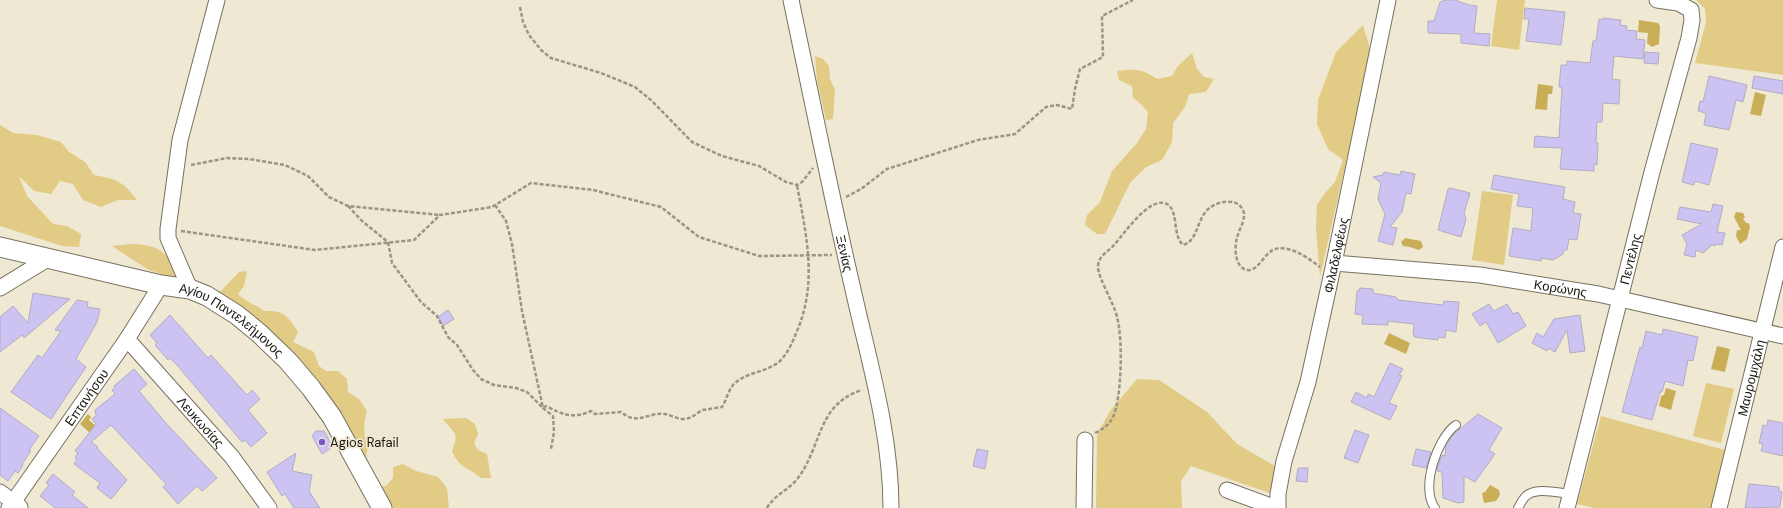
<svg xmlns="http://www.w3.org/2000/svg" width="1783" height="508" font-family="'DM Sans',sans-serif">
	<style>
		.green { fill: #e2cb85 }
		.water { fill: #caae57 }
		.building { fill: #cdc3f3; stroke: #b1adc1 }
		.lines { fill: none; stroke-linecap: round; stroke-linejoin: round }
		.service-casing { stroke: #77715f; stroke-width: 10 }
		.minor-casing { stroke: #77715f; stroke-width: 17 }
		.tertiary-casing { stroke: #77715f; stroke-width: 21 }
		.path { stroke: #9a9586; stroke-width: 2.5; stroke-dasharray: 4 2; stroke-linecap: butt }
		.service { stroke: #fff; stroke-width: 8 }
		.minor { stroke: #fff; stroke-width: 15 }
		.tertiary { stroke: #fff; stroke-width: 19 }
		.poi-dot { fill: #7c55cf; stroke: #efe8d3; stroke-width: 1.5 }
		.labels { text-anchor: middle; stroke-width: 3.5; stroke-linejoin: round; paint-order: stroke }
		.street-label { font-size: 13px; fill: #18160f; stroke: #efe8d3 }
		.poi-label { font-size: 13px; fill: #18160f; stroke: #efe8d3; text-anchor: start }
	</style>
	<rect width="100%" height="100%" fill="#efe8d3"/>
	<!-- green -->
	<path class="green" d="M1497 0H1525L1519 50 1491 46Z
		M1696 0H1783V75L1695 63 1706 22 1705 9Z
		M1363 25 1371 52 1320 277 1316 228 1317 205 1325 193 1335 182 1343 160 1328 149 1317 124 1318 100 1336 52Z
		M1192 53 1197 69 1204 77 1214 79 1206 92 1189 94 1185 107 1173 123 1172 142 1162 160 1146 167 1130 183 1105 234H1097L1085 225 1087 215 1100 202 1112 171 1137 143 1146 129 1148 112 1141 104 1133 98 1132 86 1119 80 1117 71C1135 69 1141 68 1157 79L1172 76 1178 66Z
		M815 56 823 59 829 66 830 79 835 90 833 119 826 120 817 81Z
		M0 125 13 133 37 135 61 142 69 152 85 162 94 175C116 179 123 181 137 200H118L101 207 83 200 73 184 60 181 51 194 34 191 19 176 27 196 53 224 67 226 81 234 79 247 62 246 0 226Z
		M1482 191 1513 195 1504 265 1472 260Z
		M131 244C162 245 169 253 179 281L147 269 112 246Z
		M247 271 244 286 238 294C248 304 254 303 264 311 284 310 288 316 298 332L293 342 314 352 319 366 326 371H338L347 379 348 392 359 399 367 411 364 424 365 440 368 447 366 458 210 292 221 291 239 272Z
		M1137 379 1159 380 1207 412 1237 444 1277 467 1273 494 1191 466 1181 481 1182 508H1096L1097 435 1110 411Z
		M1706 383 1734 389 1721 443 1693 436Z
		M1601 416 1725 450 1711 508H1595L1577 504Z
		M466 418 475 424 478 434 474 443 478 450 487 454 491 478H481C468 466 460 470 452 451 460 431 454 434 443 419Z
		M403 464 416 471 438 477 447 488 449 508H390L376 487 386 486 393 478V467Z"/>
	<!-- water -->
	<path class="water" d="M1639 20 1658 23 1660 26 1659 44 1652 47 1647 43 1648 33 1638 32Z
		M1538 84 1553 86 1552 94H1548L1547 110 1535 109Z
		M1755 92 1766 95 1761 116 1750 114Z
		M1736 212 1743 213 1745 217 1743 219 1746 223H1748L1750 226 1747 239 1740 244 1736 236 1737 230H1741L1734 217Z
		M1405 238 1421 241 1423 247 1419 250 1410 247 1403 246 1401 242Z
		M1389 333 1410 343 1406 354 1384 344Z
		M1717 346 1730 349 1725 372 1711 369Z
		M1666 388 1676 391 1671 410 1659 406 1661 396 1664 395Z
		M88 414 91 417 89 420 97 427 91 434 80 424Z
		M1490 485 1499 490 1500 495 1496 501 1484 503 1482 493 1485 492Z"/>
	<!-- building -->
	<path class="building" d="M1446 0H1455L1469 5 1477 6 1474 33 1490 34 1489 46 1461 43V34L1428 33V21H1434L1440 2Z
		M1525 8 1565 12 1561 45 1526 41 1529 19H1524Z
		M1603 18 1621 20 1620 25 1627 26 1626 30 1637 31 1636 39 1645 40 1643 59 1614 56 1612 79 1620 80 1619 104 1603 103 1602 122H1597L1596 143H1598L1597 165 1594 164V171L1560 169 1562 148 1534 147 1535 136 1559 138 1562 88 1559 87 1561 65H1567V61L1590 63 1593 41H1596L1599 19 1603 20Z
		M1645 52 1659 53 1658 64 1644 63Z
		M1709 76 1747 85 1743 102 1736 100 1729 130 1704 125 1706 113 1698 111 1700 101 1703 102Z
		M1754 76 1783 81V94L1752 88Z
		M1691 143 1718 149 1709 185 1695 181 1694 185 1682 182Z
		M1401 171 1415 174 1411 194 1406 193 1402 212 1390 227 1397 228 1393 245 1378 241 1385 214 1378 199 1381 183 1373 177 1383 175 1384 172 1400 175Z
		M1494 175 1565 187 1563 199 1575 202 1573 213 1581 214 1577 240 1569 239 1567 250H1564L1563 254 1553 260 1541 258V261L1509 256 1513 228 1531 231 1533 208 1517 206 1519 194 1491 189Z
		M1450 188 1470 193 1464 213 1466 219 1461 237 1438 230 1448 189Z
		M1713 204 1723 206 1717 232 1725 233 1722 245 1715 244V246L1712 245 1703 253 1696 250 1695 257 1684 255 1687 244 1682 235 1702 224 1677 219 1680 207 1711 212Z
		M1360 288 1373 289V293L1396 297 1398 300 1443 305 1444 301 1459 302 1456 332 1446 330 1445 338 1438 337V340L1414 337 1415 335H1413L1414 324 1388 321V325L1362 324 1363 315 1355 314 1357 291H1359Z
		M33 293 70 299 24 338 22 335 0 352V317L13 306 28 323Z
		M77 300 88 302 87 307 100 309 97 322 76 359 86 367 51 419 11 392 38 355 42 358 61 331 55 330Z
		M1489 304 1494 311 1507 304 1513 314 1518 312 1526 326 1498 343 1486 322 1480 326 1472 314Z
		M448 310 454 319 443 326 438 317Z
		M170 315 208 358 211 355 247 395 252 390 260 399 248 410 267 433 251 447 245 440 242 442 177 365 170 358 168 360 155 345 157 343 150 335Z
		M1580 315 1585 351 1570 353 1567 330 1555 352 1548 348 1547 351 1532 343 1537 333 1543 337 1554 319Z
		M1663 329 1698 337 1693 361 1688 360 1683 386 1665 381 1662 392H1660L1652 420 1622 412 1640 347 1642 348 1646 331 1662 335Z
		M1390 363 1403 369 1399 375 1402 376 1389 403 1397 406 1390 420 1351 402 1356 392 1367 398 1368 394 1374 397Z
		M134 369 147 384 139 391 165 422 217 478 202 491 197 486 178 504 163 487 166 484 111 425 91 442 98 447 97 448 127 480 111 499 97 488 100 483 74 464 77 460 75 458 78 453 75 451 96 424 92 419 96 416 95 410 115 394 112 390 115 388 114 386Z
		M0 408 39 436 29 450 31 451 22 464 23 465 18 473 15 471 8 481 0 475Z
		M1478 414 1502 428 1489 450 1495 454 1475 482 1464 476V502L1458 503 1443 498 1442 472 1437 471 1438 466 1442 455 1445 456 1446 445 1453 435Z
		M1768 420 1783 423V456L1761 451 1763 444 1759 443 1763 425 1767 426Z
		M1355 430 1369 435 1358 463 1344 458Z
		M316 431H324L333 447 322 454 312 436Z
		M977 449 988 451 985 469 973 466Z
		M1416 449 1431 452 1426 468 1412 465Z
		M296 453 292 471 312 475 309 491 320 508H294L285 494 282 496 267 472Z
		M1298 468H1308L1307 482 1296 481Z
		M53 474 75 492 72 495 88 508H55L40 496 49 485 46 483Z
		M1749 484 1779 487V491L1782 492 1780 507 1745 508Z"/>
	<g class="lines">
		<!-- service casing -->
		<g class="service-casing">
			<path id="service" d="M1435 508C1420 489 1437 438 1456 425
				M1518 508C1520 505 1522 500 1525 497 1535 486 1558 493 1571 494"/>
		</g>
		<!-- minor casing -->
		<g class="minor-casing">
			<g id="minor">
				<path id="s1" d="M791 0C811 95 830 190 852 285 868 358 891 432 891 508"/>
				<path id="s2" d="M1334 263 1480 275 1598 294 1783 336"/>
				<path d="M0 288 49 258"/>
				<path d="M190 289 168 238V229L180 140 217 0"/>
				<path id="s3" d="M127 339 232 457 269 508"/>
				<path d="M1227 490 1276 508"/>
				<path d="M0 492 20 507"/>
				<path id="s4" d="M9 508 127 339 161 285"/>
				<path d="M1084 508 1085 440"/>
				<path id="s5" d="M1278 508V494L1284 461 1308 382 1334 263 1388 0"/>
				<path id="s6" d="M1567 508 1652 172 1689 38 1692 20 1691 10 1678 3 1657 0"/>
				<path id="s7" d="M1719 508 1783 247"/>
			</g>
		</g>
		<!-- tertiary casing -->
		<g class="tertiary-casing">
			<g id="tertiary">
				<path id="s8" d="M0 247 161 285 190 289 207 296 237 315 260 334 288 361 311 388 332 417 382 508"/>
			</g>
		</g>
		<!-- path -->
		<path class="path" d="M520 7 523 22 529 35 541 50 551 58 601 73 635 87 652 101 692 142 722 156 759 166 786 182 797 185 802 182 813 168
			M191 165 227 158 249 159 285 165 308 176 329 197 348 206 440 215
			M846 197 861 189 887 169 978 140 1015 134 1046 107 1057 105 1072 109 1075 89 1080 69 1103 57 1102 16 1133 0
			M495 205 506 221 512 244 522 311 543 408 553 416 554 432 551 449
			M348 206 362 221 388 242 392 263 421 302 437 316 448 337 457 345 473 370 481 379 494 385 516 388 527 392 543 408 546 406C563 415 573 419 591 411L595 414 621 412C638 426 647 412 665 414 671 415 677 419 683 419 692 419 696 413 703 410 709 409 716 408 722 407 726 401 728 391 733 385 746 371 768 373 781 360 789 351 793 341 797 331 818 282 806 234 797 185
			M181 231 315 250 414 240 440 215 492 207 531 183 593 190 661 207 699 237 759 256 832 255
			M1095 433C1103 429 1109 425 1113 417 1122 397 1123 338 1117 317 1114 303 1097 276 1098 266 1099 255 1108 252 1114 245 1124 234 1150 195 1167 204 1179 211 1172 235 1183 245 1203 239 1193 207 1224 202 1231 201 1237 202 1241 207 1249 216 1239 228 1237 238 1234 248 1235 268 1247 270 1258 272 1265 252 1275 249 1291 245 1308 258 1320 267
			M767 508C774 495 789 490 798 478 822 446 817 404 862 390"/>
		<!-- service -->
		<use href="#service" class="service"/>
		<!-- minor -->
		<use href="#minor" class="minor"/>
		<!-- tertiary -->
		<use href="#tertiary" class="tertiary"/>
	</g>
	<!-- markers -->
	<circle class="poi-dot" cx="322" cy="442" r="4"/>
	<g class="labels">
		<!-- street labels -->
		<g class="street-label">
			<text dy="5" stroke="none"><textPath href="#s1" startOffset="259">Ξενίας</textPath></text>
			<text dy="5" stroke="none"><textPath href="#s5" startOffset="260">Φιλαδελφέως</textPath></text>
			<text dy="5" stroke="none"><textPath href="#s6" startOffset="257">Πεντέλης</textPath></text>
			<text dy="5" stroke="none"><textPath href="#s2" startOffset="228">Κορώνης</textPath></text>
			<text dy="5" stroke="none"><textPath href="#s8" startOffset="246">Αγίου Παντελεήμονος</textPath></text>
			<text dy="5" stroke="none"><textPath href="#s7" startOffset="134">Μαυρομιχάλη</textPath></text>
			<text dy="5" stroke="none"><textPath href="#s4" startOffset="135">Επτανήσου</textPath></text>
			<text dy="5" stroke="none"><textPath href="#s3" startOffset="111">Λευκωσίας</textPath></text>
		</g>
		<!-- poi labels -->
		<g class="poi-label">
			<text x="330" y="447">Agios Rafail</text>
		</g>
	</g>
</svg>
